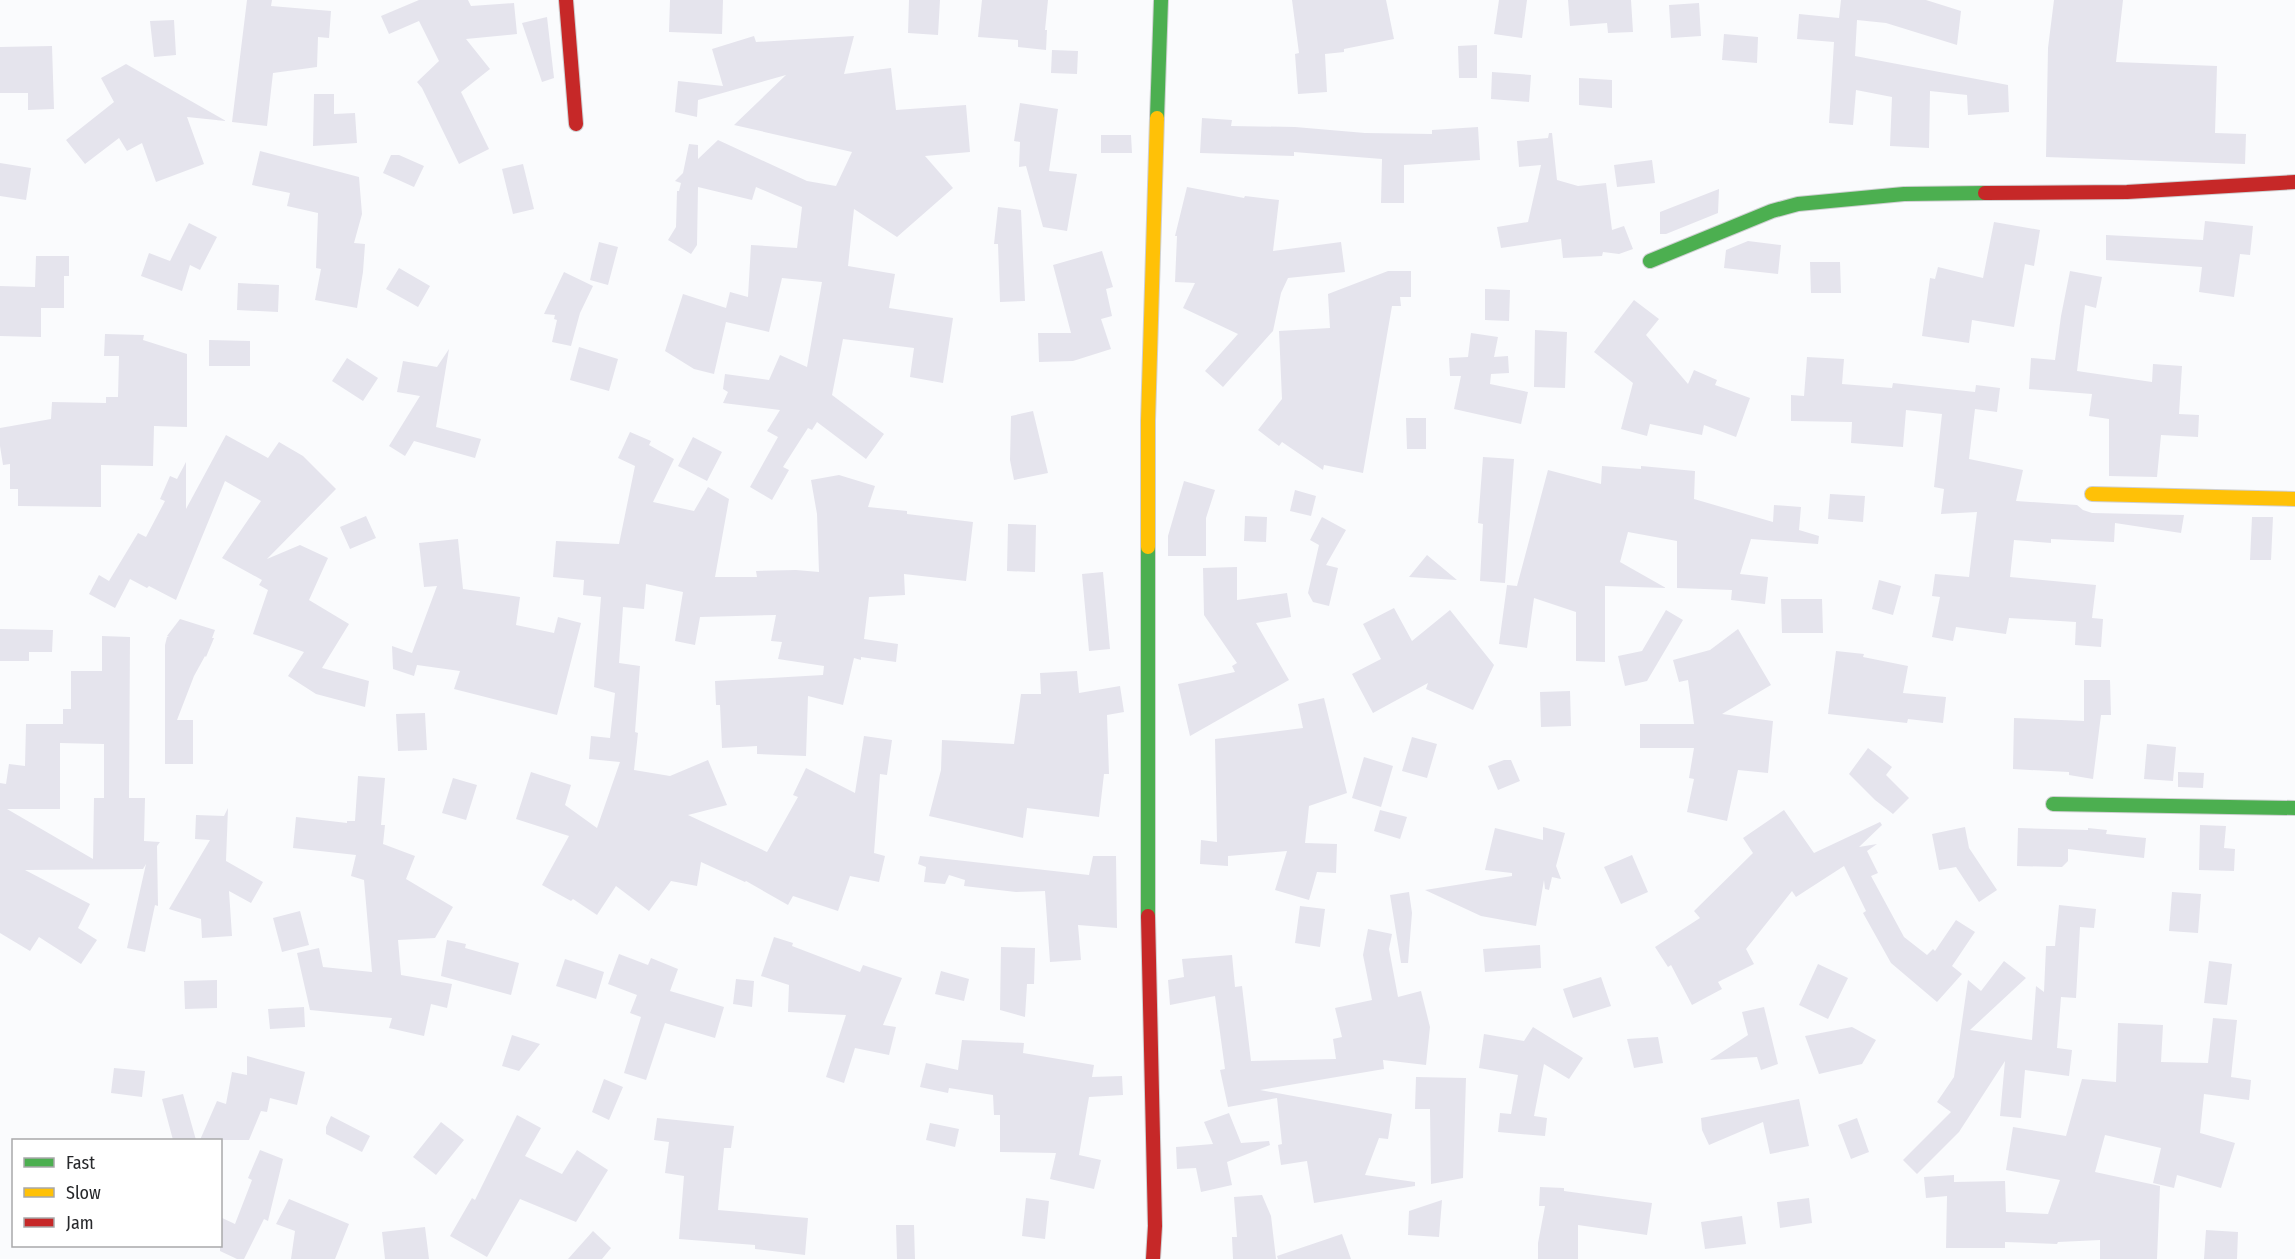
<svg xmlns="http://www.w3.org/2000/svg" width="2295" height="1259" font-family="'Fira Sans Condensed',sans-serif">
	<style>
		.building { fill: #e5e4ed; fill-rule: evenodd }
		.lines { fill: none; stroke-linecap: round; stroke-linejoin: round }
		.fast-casing { stroke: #cfd0d2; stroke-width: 16 }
		.slow-casing { stroke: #cfd0d2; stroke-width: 16 }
		.jam-casing { stroke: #cfd0d2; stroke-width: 16 }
		.fast { stroke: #4caf50; stroke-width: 14 }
		.slow { stroke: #ffc107; stroke-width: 14 }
		.jam { stroke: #c62828; stroke-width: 14 }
	</style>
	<rect width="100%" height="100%" fill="#fafbfd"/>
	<!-- building -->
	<path class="building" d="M247 0H272L271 6 331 11 329 38 318 37 317 67 273 73 267 126 232 122Z
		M419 0H468L471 6 514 3 517 34 466 39 490 69 461 92 489 149 459 164 422 88 417 82 439 61 419 21 389 34 381 16Z
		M670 0H723L722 34 669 32Z
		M909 0H940L938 35 908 33Z
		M982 0H1048L1045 30H1047L1046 50 1018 47V40L978 37Z
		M1292 0H1386L1394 39 1344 49V52L1325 54 1327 92 1298 94 1295 54 1299 53Z
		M1499 0H1527L1522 38 1494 34Z
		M1568 0H1631L1633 32 1608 33 1607 23 1570 26Z
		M1841 0H1926L1961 11 1957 45 1886 23 1857 20 1855 56 2008 85 2009 112 1968 115 1967 95 1930 91 1929 148 1890 146 1892 97 1856 90 1853 125 1829 123 1834 42 1797 39 1799 14 1839 18Z
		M2054 0H2123L2116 62 2217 66 2215 133 2246 134 2245 164 2046 157 2048 48Z
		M1699 3 1701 36 1671 38 1669 5Z
		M547 17 554 78 542 82 522 23Z
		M174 20 176 55 154 57 150 21Z
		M1724 34 1758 37 1757 63 1722 60Z
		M754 36 756 42 854 36 844 74 891 68 896 110 966 105 970 152 925 156 953 188 897 237 854 209 848 266 895 274 889 308 953 318 943 383 910 377 914 348 843 339 832 395 884 434 866 459 817 422 812 430 808 428 783 467 789 470 772 500 750 487 778 437 767 431 780 410 723 403 728 392 723 389 725 374 769 380 780 355 807 367 822 282 782 278 769 332 726 322 714 374 694 369 665 351 683 294 726 308 730 292 748 297 751 245 797 248 802 207 756 187 752 200 698 187 697 245 691 254 668 240 676 227 677 191H679L681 183 675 181 683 173 689 144 698 145V159L718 140 807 181 836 186 852 152 734 125 786 75 698 100 697 117 675 112 678 81 723 86 712 49Z
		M1477 45V78H1459L1458 46Z
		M52 46 54 109 28 110V93H0V47Z
		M1052 50 1078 51 1077 74 1051 73Z
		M126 64 226 121 187 117 204 164 156 182 142 143 127 151 119 138 85 164 66 140 114 102 101 78Z
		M1492 72 1531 75 1529 102 1491 99Z
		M1579 78 1612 80V108L1579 105Z
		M314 94H334V114L355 113 357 143 313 146Z
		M1020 103 1058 109 1049 171 1077 174 1067 231 1043 227 1026 166 1019 167 1020 142 1014 141Z
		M1202 118 1232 120 1231 126 1295 127 1365 133 1432 134V130L1478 127 1480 160 1404 165V203H1381L1382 159 1294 152V156L1200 153Z
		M1549 133H1552L1557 180 1578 186 1606 183 1612 230 1624 226 1633 249 1619 254 1603 252 1602 256 1563 258 1561 239 1501 248 1497 227 1528 222 1541 165 1519 167 1517 141 1548 138Z
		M1101 135H1131L1132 153H1101Z
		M260 151 359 177 362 214 354 243 365 244 363 272 357 308 315 300 321 269 316 268 318 213 287 206 290 193 252 185Z
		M391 155H399L424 166 414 187 383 173Z
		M1652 160 1655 183 1617 187 1614 165Z
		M0 163 31 168 26 200 0 196Z
		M523 164 534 209 513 214 502 169Z
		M1187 187 1244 198 1245 196 1279 200 1273 251 1341 242 1345 272 1288 278 1281 293 1273 331 1223 387 1205 371 1238 334 1183 308 1195 283 1175 282 1177 236H1175Z
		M1719 189 1718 213 1666 234H1660V212Z
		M998 207 1021 210 1025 301 1000 302 998 244H994Z
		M2205 221 2253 226 2250 255 2240 254 2234 297 2199 292 2202 267 2106 260V235L2203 240Z
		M1994 222 2040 230 2034 266 2025 264 2014 327 1972 320 1969 343 1922 336 1930 278 1935 279 1938 267 1983 278Z
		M189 223 217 237 200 270 190 265 182 291 141 276 149 253 170 261Z
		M1748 241 1781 245 1778 274 1724 268 1726 250Z
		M599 242 618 247 608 285 590 280Z
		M1102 251 1113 287 1106 289 1112 316 1101 319 1111 349 1073 361 1039 362 1038 333H1071L1053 265Z
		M36 256H69V276H64V308H41V337L0 336V286L35 287Z
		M1810 262H1840L1841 293H1811Z
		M399 268 430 286 418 307 386 289Z
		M1388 271H1411V297H1400L1401 306H1392L1363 473 1324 465 1323 470 1282 442 1279 446 1258 430 1282 399 1279 331 1330 328 1328 294Z
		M2070 271 2102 277 2096 308 2085 305 2077 371 2152 382 2153 364 2182 366 2179 414 2199 415 2198 437 2161 435 2157 477 2109 476V419L2089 416 2092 394 2029 389 2031 358 2055 360 2061 316Z
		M564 272 593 286 580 313 571 346 552 342 557 320 554 319 555 315 544 314Z
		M238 283 279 285 278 312 237 310Z
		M1485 289 1510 290 1509 321 1485 320Z
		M1634 300 1659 319 1646 335 1688 384 1694 370 1717 380 1715 385 1750 398 1736 437 1704 425 1702 435 1650 424 1647 436 1621 429 1633 383 1594 352Z
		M1535 330 1567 332 1565 388 1534 387Z
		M1471 333 1498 337 1494 357 1508 356 1509 373 1491 374 1490 384 1528 392 1521 424 1454 409 1461 376H1450L1449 358 1468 357Z
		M105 334 144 335 143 340 187 354V427L154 426 153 466 101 465V507L18 506V489H10V464L3 465 0 446V428L51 419 52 402 106 403V397H118L119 356H104Z
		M209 340 250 341V366H209Z
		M579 347 618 359 609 391 570 380Z
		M449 349 436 427 481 439 475 458 414 441 405 456 389 446 420 396 397 392 403 361 437 367Z
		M1807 357 1844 359 1842 384 1892 388 1893 383 1975 392 1976 385 2000 388 1997 412 1975 409 1969 459 2023 470 2016 501 2077 505 2083 510 2092 513 2184 515 2181 533 2115 523 2114 542 2051 539V543L2014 540 2010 577 2096 585 2092 618 2103 619 2101 647 2075 645 2076 622 2009 618 2006 634 1956 627 1953 641 1932 637 1940 597 1932 596 1935 574 1969 577 1977 512 1941 514 1944 489 1934 487 1942 414 1906 410 1903 447 1851 443 1852 422 1791 421V395L1804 396Z
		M347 358 378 378 363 401 332 381Z
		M1033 411 1048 473 1014 480 1010 460 1011 416Z
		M1406 418H1426V449H1407Z
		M630 432 651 441 649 445 674 459 653 502 694 511 708 487 729 499 715 577H757L756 571 796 570 819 572 817 514 811 480 839 475 875 486 868 507 907 511V514L973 522 966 581 904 574 905 595 869 597 864 639 898 644 896 662 861 657V660L854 658 843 705 808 696 806 756 757 754V746L722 748 720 705H716L715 681 823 675 824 666 778 659 782 642 771 641 776 615 700 617 695 645 675 641 683 592 646 584 644 609 623 607 619 663 640 666 635 732 638 733 634 770 670 776 708 760 727 805 688 815 767 852 798 797 793 795 806 768 855 793 864 736 892 740 887 775 880 774 874 853 885 856 879 882 850 876 838 911 793 896 788 905 746 881 745 882 701 862 697 886 671 881 649 911 616 886 597 915 573 899 571 901 542 885 569 836 516 819 531 772 571 785 565 805 597 828 620 762 589 759 591 736 610 738 615 693 594 687 601 597 583 595 584 580 553 577 556 541 619 544 635 466 618 458Z
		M226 435 268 458 279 442 303 456 336 489 267 559 300 545 328 558 309 600 349 624 322 668 369 681 365 707 316 694 288 676 304 652 253 634 268 590 259 585 262 580 222 558 261 501 225 481 176 600 149 586 147 588 130 579 115 608 89 594 99 575 109 581 138 533 146 537 165 501 160 499 170 476 177 479 186 462V509Z
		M693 437 722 452 707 481 678 466Z
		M1483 457 1514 459 1505 583 1480 581 1483 524 1478 523Z
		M1602 466 1641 469V466L1695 471 1694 499 1773 522 1774 505 1801 507 1799 530 1819 536 1818 544 1751 539 1740 574 1768 577 1765 604 1731 600 1732 590 1677 588V541L1628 532 1620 562 1666 588 1605 586V662L1576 661V612L1534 598 1527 648 1499 644 1507 585 1517 586 1548 470 1601 484Z
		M1184 481 1215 490 1206 518V556H1168V536Z
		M1295 490 1316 496 1311 516 1290 511Z
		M1830 494 1865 496 1863 522 1828 519Z
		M366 516 376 538 350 549 340 527Z
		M1245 516 1267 517 1266 542 1244 541Z
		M1322 517 1346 530 1326 565 1338 568 1329 606 1313 602 1308 593 1319 545 1310 540Z
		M2252 517H2273L2271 560H2250Z
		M1008 524 1036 525 1035 572 1007 571Z
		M458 539 463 589 520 597 516 625 554 633 558 617 581 623 557 715 454 689 460 671 417 665 414 676 393 669 392 646 412 653 437 586 424 587 419 543Z
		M1427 555 1457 580 1409 577Z
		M1237 567V600L1287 593 1291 617 1256 623 1289 680 1190 736 1178 684 1235 672 1232 666 1237 663 1204 615 1203 568Z
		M1103 572 1110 649 1089 651 1082 574Z
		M1879 580 1901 586 1893 615 1872 609Z
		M1781 599H1822L1823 633H1782Z
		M1394 608 1412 641 1450 610 1494 665 1473 710 1426 689 1428 683 1373 713 1352 674 1381 659 1363 624Z
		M1666 610 1683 620 1647 681 1625 686 1618 656 1642 651Z
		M180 619 215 630 212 638H214L206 657 205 656 194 676 177 720H193V764H165V645L167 637H169L167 636Z
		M0 629 53 630 52 652H29V661H0Z
		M1738 629 1771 685 1722 714 1773 721 1768 773 1738 770 1727 821 1687 812 1694 779 1689 778 1694 748H1640V724H1694L1688 680 1679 682 1673 660 1710 650Z
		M102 636 130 637 129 798H145L144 841 160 842 157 846 158 906 155 905 145 952 127 948 146 864 143 869 25 870 90 904 78 928 97 940 81 964 39 937 30 951 0 933V783L6 784 9 764 25 766 26 724H63V709H71V671H102ZM60 743 104 744V798H94L93 859 7 809H60Z
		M1836 651 1864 654 1863 657 1908 666 1903 693 1946 697 1943 723 1908 719 1907 723 1828 714Z
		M1077 671 1079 693 1120 686 1124 712 1107 715 1109 774H1104L1099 817 1027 808 1023 838 929 816 941 770 942 740 1014 744 1021 694H1041L1040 673Z
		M2084 680H2110L2111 715H2101L2093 779 2069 775V772L2013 769 2014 718 2084 721Z
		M1570 691 1571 726 1541 727 1540 692Z
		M1324 698 1347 793 1309 806 1305 843 1337 844 1336 873 1317 872 1309 900 1275 890 1287 851 1228 856V866L1200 864 1201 840 1217 842 1215 739 1303 728 1298 704Z
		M425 713 427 750 398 751 396 714Z
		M1412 737 1437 744 1427 778 1402 771Z
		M2147 744 2176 747 2173 781 2144 779Z
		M1868 748 1892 767 1886 775 1909 798 1893 814 1875 800 1849 774Z
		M1364 757 1393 766 1381 807 1352 798Z
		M1504 760H1511L1520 781 1498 790 1488 766Z
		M2178 772 2204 773 2203 788 2178 787Z
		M358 776 385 778 381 825H385L383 844 415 856 406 879 453 907 435 938 398 940 401 975 452 984 447 1008 431 1004 424 1036 389 1028 392 1018 310 1010 297 953 319 948 323 967 372 972 364 880 351 876 356 855 293 848 296 817 347 823V821H355Z
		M453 778 477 785 466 820 442 813Z
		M228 808 226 861 263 882 251 903 229 891 232 936 202 938 201 919 169 909 210 840 195 839 196 815 224 816Z
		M1380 810 1407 817 1400 839 1374 831Z
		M1784 810 1814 853 1880 822 1882 825 1859 847 1877 844 1867 851 1878 873 1871 876 1904 937 1927 955 1933 949 1935 951 1956 920 1975 932 1952 966 1962 974 1937 1002 1891 963 1863 913 1866 911 1844 866 1796 897 1792 891 1746 949 1754 964 1718 982 1722 989 1692 1005 1671 965 1668 967 1655 947 1700 918 1694 911 1753 853 1743 838Z
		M2200 825 2226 826 2224 848 2235 849 2234 871 2199 870Z
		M1543 827 1565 833 1556 866 1561 879 1552 877 1549 890 1545 889 1544 880 1536 926 1481 916 1425 890 1512 876V873L1485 870 1495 828 1543 840Z
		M1965 827 1969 848 1997 890 1979 902 1956 867 1939 870 1932 834Z
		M2018 828 2088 830V828L2107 830 2106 834 2146 838 2144 858 2068 849V861L2062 867 2017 866Z
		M1632 855 1648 892 1621 904 1604 867Z
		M920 856 1089 875 1093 856H1116L1117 928 1078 925 1081 960 1050 962 1045 891 1016 892 964 886 965 880 949 875 945 884 924 882 926 867 918 864Z
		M1409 892 1412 913 1408 963H1401L1390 895Z
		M2172 892 2201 894 2198 933 2169 931Z
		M2059 905 2096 909 2094 928 2080 927 2076 998 2061 997 2057 1048 2072 1050 2069 1076 2025 1070 2021 1118 2000 1116 2005 1061 1959 1132 1917 1174 1903 1160 1951 1112 1937 1102 1954 1077 1968 980 1981 991 2004 961 2026 978 1970 1030 2032 1040 2036 986 2044 992 2046 946H2055Z
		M1300 906 1325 909 1320 947 1295 943Z
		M300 911 309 945 282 952 273 918Z
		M1368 929 1392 934 1389 949 1398 997 1421 991 1430 1027 1426 1065 1383 1060 1384 1069 1260 1090 1392 1114 1388 1139 1379 1138 1365 1175 1415 1182V1186L1314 1203 1307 1161 1281 1165 1278 1145 1282 1144 1277 1098 1228 1107 1220 1070 1225 1069 1215 996 1170 1005 1168 980 1184 977 1182 959 1232 955 1235 987 1242 986 1251 1061 1336 1059 1333 1039 1342 1037 1335 1008 1372 1000 1363 955Z
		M774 937 793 943 792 946 860 972 863 965 902 978 883 1025 896 1027 889 1055 855 1048 844 1083 826 1077 846 1015 788 1012 789 985 761 976Z
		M447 940 466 944 465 948 519 963 511 995 441 976Z
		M1540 945 1541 968 1485 972 1483 949Z
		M1001 947 1035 948 1034 984H1027L1025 1017 1000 1010Z
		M619 954 648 965 651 958 678 969 670 991 724 1007 715 1038 665 1023 646 1080 624 1073 641 1017 630 1013 637 995 608 984Z
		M565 959 604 972 596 999 556 986Z
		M2209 961 2232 964 2227 1005 2204 1003Z
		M1818 964 1848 978 1828 1019 1799 1005Z
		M941 971 969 979 964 1001 935 994Z
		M1601 977 1611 1006 1573 1018 1563 989Z
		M736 979 754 981 752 1007 733 1004Z
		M217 980V1008L185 1009 184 981Z
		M304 1007 305 1027 270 1029 268 1009Z
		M1764 1007 1778 1064 1761 1070 1757 1057 1710 1060 1748 1035 1742 1012Z
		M2213 1018 2237 1020 2231 1077 2251 1080 2249 1100 2204 1094 2200 1133 2235 1143 2221 1188 2177 1175 2174 1188 2153 1183 2161 1148 2105 1135 2095 1172 2160 1186 2157 1259H2100V1240L2058 1242 2057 1244 2005 1242V1248H1946L1947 1196 1926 1198 1924 1177 1954 1175V1182L2005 1181 2006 1212 2048 1214 2060 1180 2006 1170 2013 1127 2066 1136 2082 1079 2116 1082 2118 1023 2163 1025 2161 1062 2208 1063Z
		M1533 1027 1583 1058 1569 1079 1544 1064 1534 1116 1547 1118 1545 1136 1498 1132 1500 1113 1511 1114 1518 1075 1479 1068 1484 1034 1524 1041Z
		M1852 1027 1876 1040 1862 1064 1819 1074 1805 1036Z
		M512 1035 540 1044 519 1071 502 1066Z
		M1658 1037 1663 1063 1634 1068 1627 1039Z
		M962 1040 1024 1043 1023 1053 1094 1065 1092 1077 1122 1076 1123 1095 1089 1097 1079 1155 1101 1160 1094 1189 1050 1179 1056 1153 1000 1152V1115H994L993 1095 949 1088 948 1093 920 1087 926 1063 958 1070Z
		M247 1056 305 1072 297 1105 270 1098 267 1112 261 1111 249 1140H200L217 1101 226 1104 232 1072 247 1075Z
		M114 1068 145 1071 142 1097 111 1093Z
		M1416 1077 1466 1078 1463 1178 1431 1184 1430 1109H1415Z
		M604 1079 623 1087 609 1120 592 1112Z
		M183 1094 196 1140H173L162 1099Z
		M1799 1099 1809 1146 1770 1154 1763 1122 1709 1145 1702 1130 1701 1118Z
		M1229 1113 1241 1143 1269 1141 1270 1145 1227 1162 1232 1185 1201 1192 1196 1168 1177 1169 1176 1147 1213 1144 1204 1122Z
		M517 1115 541 1128 525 1156 562 1174 577 1150 608 1170 576 1222 520 1199 487 1257 450 1236 472 1198 475 1200Z
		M331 1116 370 1136 362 1152 326 1134V1127Z
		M657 1118 734 1126 731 1148H724L718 1210 808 1218 805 1255 755 1249V1245L679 1239 684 1176 665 1173 669 1142 654 1140Z
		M1857 1118 1869 1152 1851 1159 1838 1125Z
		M441 1122 464 1140 436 1175 413 1157Z
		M930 1123 959 1129 955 1147 926 1140Z
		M260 1150 283 1159 268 1221 264 1219 244 1259H237L220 1251V1217L235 1224 252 1180 248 1178Z
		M1540 1187 1564 1188V1191L1652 1203 1647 1235 1578 1225V1259H1538V1243L1545 1206H1539Z
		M1262 1195 1271 1216 1276 1259H1233L1232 1237H1237L1234 1197Z
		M1026 1198 1049 1201 1045 1239 1022 1236Z
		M1809 1198 1812 1223 1780 1228 1777 1202Z
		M289 1199 349 1224 335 1259H291L295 1231 276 1224Z
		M1442 1200 1439 1237 1408 1235 1409 1211Z
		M1742 1216 1746 1244 1705 1249 1701 1222Z
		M896 1225H914L915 1259H897Z
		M425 1227 429 1259H385L382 1232Z
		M2206 1230 2238 1232 2237 1259H2204Z
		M593 1231 611 1248 602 1259H568Z
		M1342 1234 1351 1259H1278L1277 1256Z"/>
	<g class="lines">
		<!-- fast casing -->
		<g class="fast-casing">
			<path id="fast" d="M1157 118 1161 0
				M1650 261 1772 211 1798 204 1904 194 1985 193
				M1148 547V916
				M2053 804 2295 808"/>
		</g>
		<!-- slow casing -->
		<g class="slow-casing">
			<path id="slow" d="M2092 494 2295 499
				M1148 547V421L1157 118"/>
		</g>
		<!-- jam casing -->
		<g class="jam-casing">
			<path id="jam" d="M566 0 576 124
				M1985 193 2127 192 2295 182
				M1148 916 1155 1226 1153 1259"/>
		</g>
		<!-- fast -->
		<use href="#fast" class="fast"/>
		<!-- slow -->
		<use href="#slow" class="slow"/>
		<!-- jam -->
		<use href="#jam" class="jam"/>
	</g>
	<!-- legend -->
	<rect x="12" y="1139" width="210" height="108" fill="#ffffff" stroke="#a9a9aa" stroke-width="1.5"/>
	<rect x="24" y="1158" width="30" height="9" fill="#4caf50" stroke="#a9a9aa" stroke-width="1.5"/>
	<text x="66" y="1169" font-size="18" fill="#27282b">Fast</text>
	<rect x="24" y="1188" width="30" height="9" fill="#ffc107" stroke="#a9a9aa" stroke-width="1.5"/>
	<text x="66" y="1199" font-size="18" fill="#27282b">Slow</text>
	<rect x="24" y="1218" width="30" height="9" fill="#c62828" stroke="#a9a9aa" stroke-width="1.5"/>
	<text x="66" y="1229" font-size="18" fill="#27282b">Jam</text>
</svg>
